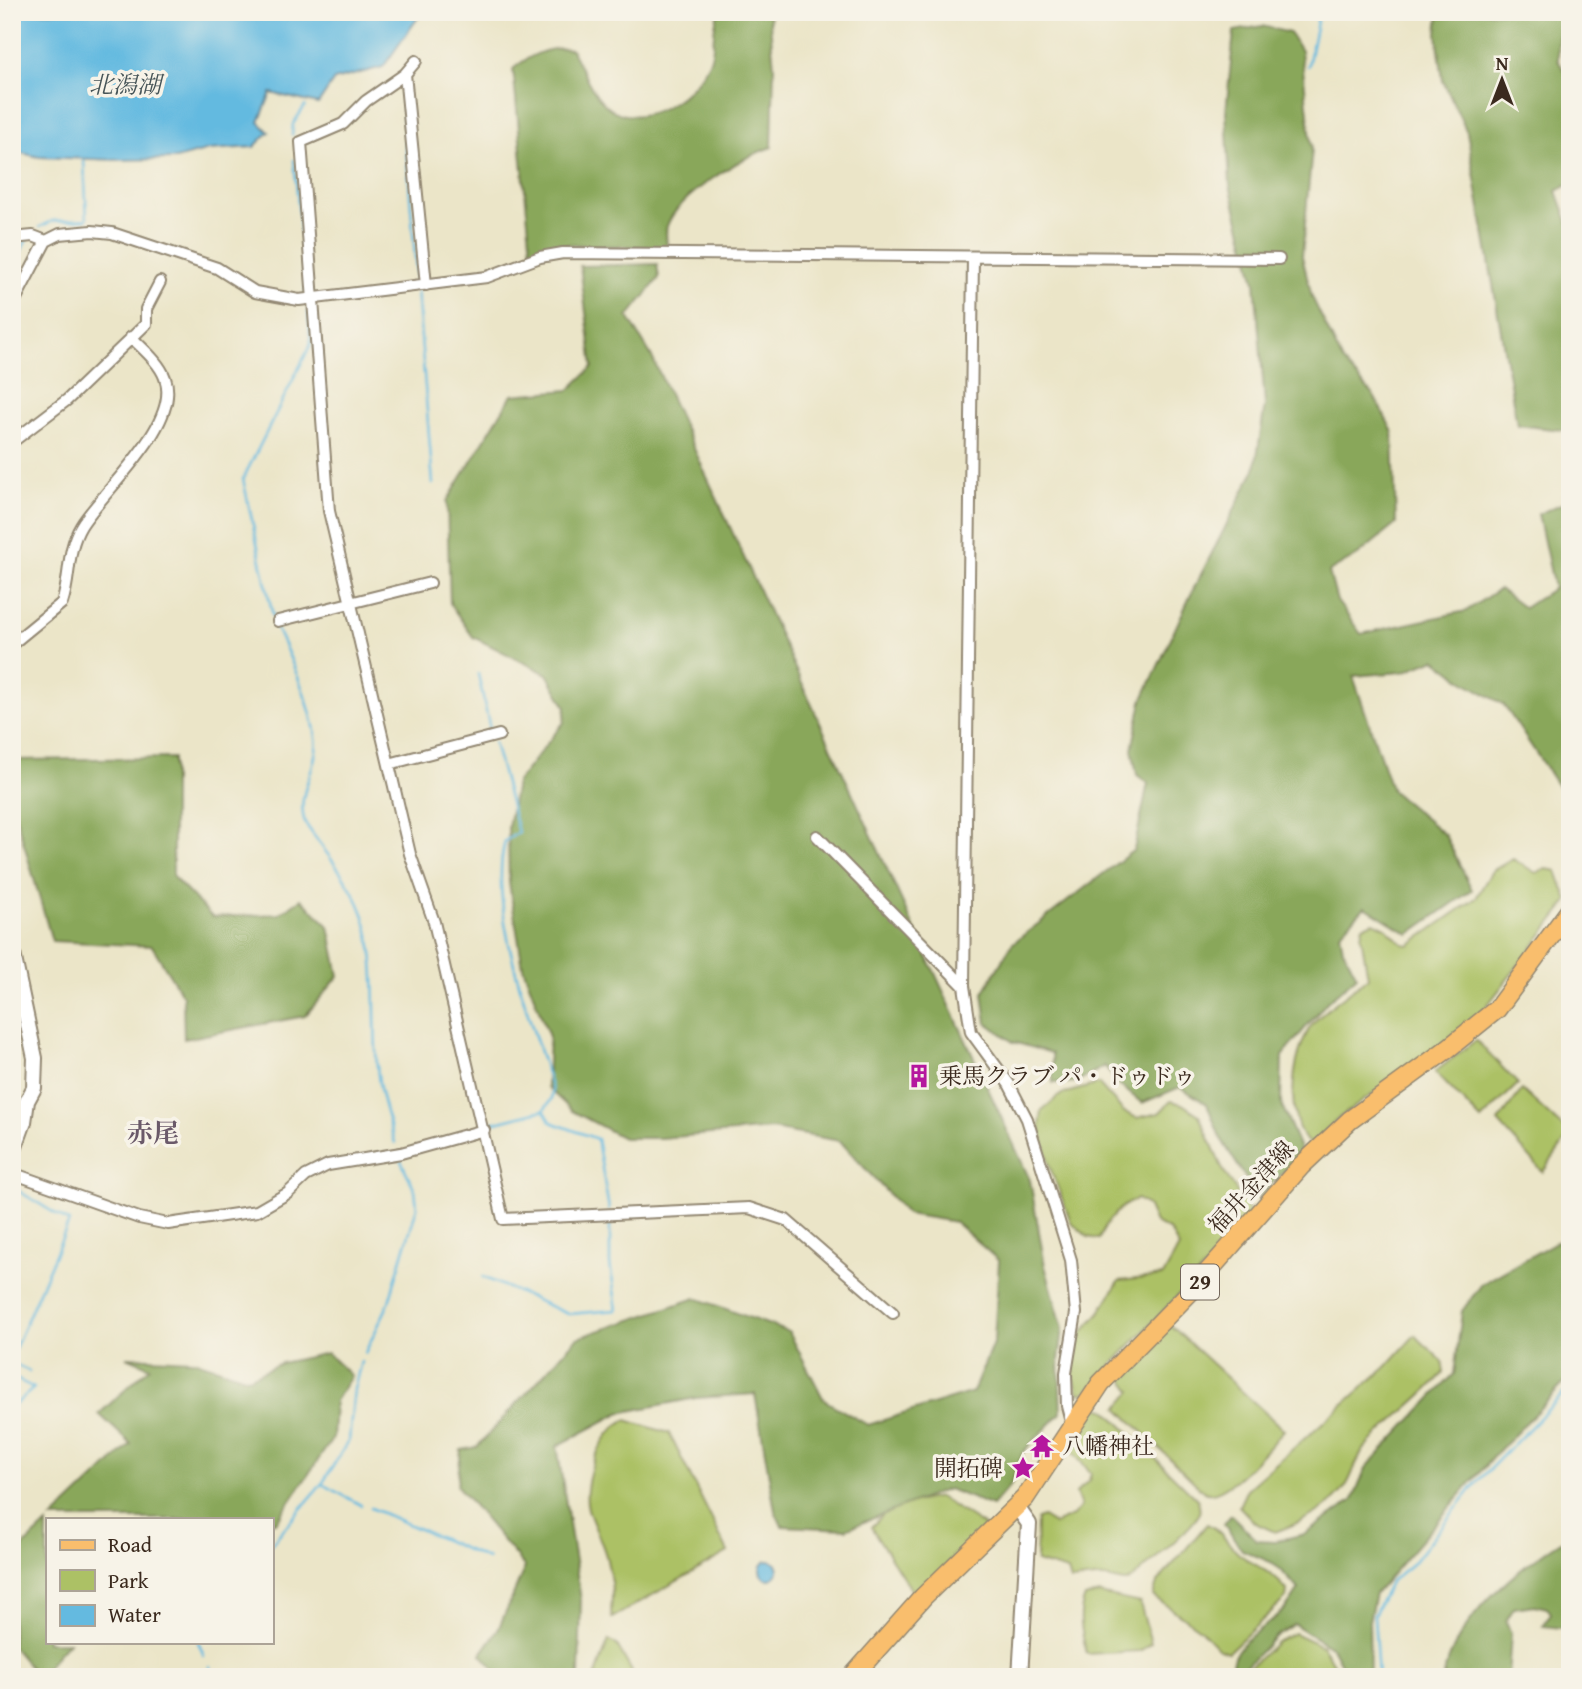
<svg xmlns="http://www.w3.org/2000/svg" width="1582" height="1689" font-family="'Gentium Book Plus','Noto Serif JP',serif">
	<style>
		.green { fill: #acc165; stroke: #747642; stroke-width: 2 }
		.forest { fill: #89a75a; stroke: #62683c; stroke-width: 2 }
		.water { fill: #64bae0; stroke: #50727f; stroke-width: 2 }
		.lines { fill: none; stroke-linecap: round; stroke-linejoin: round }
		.stream { stroke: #64bae0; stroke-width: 2.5 }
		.minor-casing { stroke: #938873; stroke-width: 14 }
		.tertiary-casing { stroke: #938873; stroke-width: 18 }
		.primary-casing { stroke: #938873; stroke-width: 21 }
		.minor { stroke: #fff; stroke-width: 10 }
		.tertiary { stroke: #fff; stroke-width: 14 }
		.primary { stroke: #f9be6d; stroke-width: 18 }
		.labels { text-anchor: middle; stroke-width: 7; stroke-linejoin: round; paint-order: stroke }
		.shield { fill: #f7f3e8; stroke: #73665b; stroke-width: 2 }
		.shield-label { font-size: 21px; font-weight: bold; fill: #3b2a1e }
		.poi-label { font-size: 23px; fill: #3b2a1e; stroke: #f7f3e8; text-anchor: start }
		.street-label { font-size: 23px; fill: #3b2a1e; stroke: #f7f3e8 }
		.water-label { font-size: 24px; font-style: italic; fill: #475558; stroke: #f7f3e8 }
		.quarter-label { font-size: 26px; font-weight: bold; fill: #6a5969; stroke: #f7f3e8 }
	</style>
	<rect width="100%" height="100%" fill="#f7f3e8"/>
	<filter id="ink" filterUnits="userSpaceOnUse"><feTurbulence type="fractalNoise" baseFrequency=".0143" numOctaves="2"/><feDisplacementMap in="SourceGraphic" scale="14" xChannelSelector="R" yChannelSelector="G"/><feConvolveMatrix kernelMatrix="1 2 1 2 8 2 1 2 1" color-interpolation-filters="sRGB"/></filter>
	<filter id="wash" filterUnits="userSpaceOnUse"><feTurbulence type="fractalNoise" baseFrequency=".00686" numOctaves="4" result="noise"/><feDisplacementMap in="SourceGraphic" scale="28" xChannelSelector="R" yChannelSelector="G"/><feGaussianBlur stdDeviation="1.57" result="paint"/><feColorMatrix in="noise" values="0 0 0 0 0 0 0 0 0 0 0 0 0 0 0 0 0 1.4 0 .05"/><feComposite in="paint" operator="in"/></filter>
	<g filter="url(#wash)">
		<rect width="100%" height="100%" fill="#ebe5c8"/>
		<!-- green -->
		<path class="green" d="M1513 859 1536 873 1546 869 1557 871 1568 901 1482 1012 1446 1043 1340 1117 1311 1145C1281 1122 1293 1042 1317 1019 1332 1004 1352 991 1368 977L1361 936 1363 926 1374 922 1386 928 1403 944 1409 945 1476 898 1492 871Z
			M1476 1040 1518 1084 1481 1120 1435 1072Z
			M1099 1084 1124 1112 1137 1118 1159 1113 1171 1101 1182 1104 1199 1115 1223 1170 1251 1213 1207 1265 1086 1392 1079 1394 1073 1375 1080 1335 1100 1312 1119 1281 1163 1276 1179 1247 1170 1231 1155 1223 1147 1205 1137 1199C1118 1206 1107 1220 1099 1239L1088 1237 1071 1222 1050 1167 1040 1126 1042 1110 1062 1094Z
			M1522 1090 1570 1134 1543 1172 1498 1122Z
			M1170 1325 1284 1430C1269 1446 1224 1502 1204 1492L1118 1408 1132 1391 1121 1376Z
			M1415 1335 1442 1361 1444 1372C1421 1400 1390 1420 1366 1447 1356 1458 1354 1474 1346 1486 1331 1509 1300 1523 1275 1532L1255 1523 1239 1506 1247 1489 1386 1367Z
			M1095 1406 1105 1409 1198 1500C1200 1508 1201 1513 1195 1520 1189 1529 1132 1581 1126 1582 1119 1582 1111 1578 1104 1578 1094 1577 1082 1580 1071 1581L1068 1571 1036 1562 1037 1519 1043 1517 1054 1524 1073 1516 1081 1506 1076 1493 1089 1480 1091 1473 1069 1448Z
			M626 1420 669 1433 728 1552 612 1618C610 1610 612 1605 612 1597 613 1586 609 1571 607 1560 603 1542 593 1526 588 1509 581 1483 601 1430 626 1420Z
			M939 1497 986 1527 917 1593 912 1591 871 1527 891 1507Z
			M1207 1524C1223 1531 1227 1544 1239 1554 1258 1568 1270 1570 1287 1590L1286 1598 1228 1652 1219 1649 1200 1629 1153 1596 1157 1583Z
			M1100 1594 1140 1603 1151 1643 1140 1651 1087 1654C1082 1634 1077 1616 1085 1597Z
			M1294 1633 1322 1646 1342 1677H1239L1277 1642Z
			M609 1640 617 1645 635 1677H595Z"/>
		<!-- forest -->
		<path class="forest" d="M719 12H769L774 67 772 147C742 157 678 195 667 226 665 232 667 241 667 248L558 244 531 252 513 69C528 56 551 45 571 49 581 67 592 95 609 108 643 132 697 94 710 60 716 45 711 27 719 12Z
			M1439 12H1559L1558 60 1570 81V184L1557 191 1570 227V431L1517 425 1467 132 1443 81 1437 34Z
			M1262 26 1290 33 1301 51 1312 149 1302 256 1312 297 1343 362 1374 396 1393 432 1396 524 1358 555 1329 572 1337 601 1361 634 1466 611 1499 589 1524 608 1554 588 1538 514 1570 500V804L1504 705 1465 682 1435 659 1403 672 1353 676 1392 791 1445 835 1472 890 1409 934 1365 907 1340 933 1343 949 1357 976 1326 1003 1282 1056 1281 1103 1302 1153 1258 1198 1220 1137 1207 1104 1180 1087 1142 1103 1116 1082 1105 1066 1076 1082 1053 1083 1052 1053 1013 1042 987 1023 983 993 1012 944 1134 850 1148 783 1137 775 1132 749 1142 701 1193 590 1255 469 1265 405 1255 282 1230 186 1226 112 1234 31Z
			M657 264 659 278 628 317 651 355 1030 1180 1045 1266 1063 1329 1059 1360 1061 1413 1023 1452 1011 1484 992 1506 948 1489 846 1529 782 1526 775 1511 755 1394 696 1398 619 1413 557 1446 581 1600 579 1677H501L481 1654 498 1630 525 1567 457 1486 461 1450 477 1447 577 1338 696 1298 789 1332 824 1400 868 1425 973 1392 994 1341 999 1261 955 1222 907 1214 840 1141 772 1129 661 1138H623L572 1111 547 1087 549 1037 523 967 509 883 508 827 516 783 564 722 566 707 547 674 473 637 450 604 447 501 512 395 569 390 593 367 580 266Z
			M173 758V877L212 917 279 914 301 899 329 926 339 976 305 1016 184 1039 183 996 152 946 52 941 12 803V760Z
			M1570 1234V1377L1492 1458 1375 1594 1369 1621 1370 1677H1348L1333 1649 1294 1624 1277 1635 1240 1672 1232 1671C1228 1643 1271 1625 1286 1608 1291 1602 1295 1595 1299 1589L1273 1563 1242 1550 1224 1524 1231 1515 1257 1540 1275 1541 1305 1534 1353 1500 1366 1468 1454 1374 1462 1311 1482 1284Z
			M327 1353 351 1376 335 1401 333 1438 277 1521 271 1523V1519H52L131 1444 99 1414 150 1367 127 1357 193 1360 248 1378 281 1363Z
			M47 1524V1642H69L38 1677 12 1646V1557Z
			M1570 1535V1629L1543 1626 1551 1613 1547 1608 1534 1605 1514 1608 1506 1621 1511 1634 1508 1677H1443C1459 1613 1517 1569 1570 1535Z"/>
		<!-- water -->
		<path class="water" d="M12 12H422L383 67 334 80 318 104 271 93 259 122 269 132 254 147 209 150 176 159 116 160 39 157 12 151Z
			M760 1570a9 9 0 1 1 18 0a9 9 0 1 1-18 0Z"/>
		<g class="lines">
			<!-- stream -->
			<path class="stream" d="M1308 66 1319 12
				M401 86 417 282
				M292 135 293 124 305 106
				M294 160 306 293
				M40 227 52 221 87 219 84 161
				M12 269 26 241
				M417 289 433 484
				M273 616 243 479 311 344 308 311
				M276 628C289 654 320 723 316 750 313 776 296 797 305 823 323 850 346 875 359 904 382 953 371 1021 378 1075 380 1097 389 1121 395 1143
				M478 674 490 729
				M494 743 518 832 505 841C487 909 532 1023 552 1090L551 1100 544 1110 551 1122 597 1139 609 1209
				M488 1124 544 1110
				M12 1187 69 1222 12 1355
				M483 1277 568 1314 617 1310 610 1264V1219
				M365 1353 388 1305 417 1207 415 1190 401 1161
				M12 1363 29 1371
				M12 1377 34 1388 12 1407
				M322 1484 349 1440 354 1389 361 1362
				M371 1508 488 1559
				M271 1544 322 1484 361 1505
				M198 1642 204 1656
				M210 1667 214 1677
				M1378 1677 1374 1615 1390 1582 1412 1564 1477 1482 1570 1387"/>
		</g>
	</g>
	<g filter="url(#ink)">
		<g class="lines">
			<!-- minor casing -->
			<g class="minor-casing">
				<path id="minor" d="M416 61 405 74 366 101 343 124 301 142 329 511 410 854 434 922 503 1219 749 1208 786 1220 893 1313
					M405 74 426 285
					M12 238 33 236 46 241
					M973 257 964 986 971 1032 1009 1084 1027 1119 1071 1260 1076 1313 1066 1373 1067 1406 1072 1425
					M12 306 46 241 60 234 92 231 112 233 217 268 255 292 299 300 487 277 540 257 563 253 1279 259
					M12 442 67 400 146 324V309L160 282
					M278 621 430 583
					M12 644 62 603C71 577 66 551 81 526 102 491 182 424 165 378 160 363 143 349 131 337
					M389 764 499 735
					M817 836 964 986
					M12 1173 139 1218 168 1224 257 1211 288 1193 306 1176 328 1165 401 1153 484 1130"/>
			</g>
			<!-- tertiary casing -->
			<g class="tertiary-casing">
				<path id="tertiary" d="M12 949 35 1058 34 1088 27 1101 24 1122 12 1155
					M1017 1507 1029 1524 1020 1677"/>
			</g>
			<!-- primary casing -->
			<g class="primary-casing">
				<path id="primary" d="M852 1677 923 1597 1025 1498 1101 1383 1191 1291 1301 1166 1350 1120 1446 1050 1497 1009 1570 910"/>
			</g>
			<!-- minor -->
			<use href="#minor" class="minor"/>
			<!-- tertiary -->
			<use href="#tertiary" class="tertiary"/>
			<!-- primary -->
			<use href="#primary" class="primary"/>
		</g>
	</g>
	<!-- icons -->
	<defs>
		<g id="building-bare" transform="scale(1.89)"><path d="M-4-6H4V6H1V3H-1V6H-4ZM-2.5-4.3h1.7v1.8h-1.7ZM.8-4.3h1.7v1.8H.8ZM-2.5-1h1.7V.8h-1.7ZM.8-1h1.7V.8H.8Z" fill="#b5179e" stroke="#f7f3e8" stroke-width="2.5" paint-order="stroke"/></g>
		<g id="temple-bare" transform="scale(1.89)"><path d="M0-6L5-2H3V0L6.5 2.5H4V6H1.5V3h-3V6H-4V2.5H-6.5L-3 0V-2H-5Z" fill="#b5179e" stroke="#f7f3e8" stroke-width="2.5" paint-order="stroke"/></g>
		<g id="sight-bare" transform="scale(1.89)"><path d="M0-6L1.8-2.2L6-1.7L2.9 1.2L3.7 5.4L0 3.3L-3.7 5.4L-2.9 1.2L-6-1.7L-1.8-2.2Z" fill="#b5179e" stroke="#f7f3e8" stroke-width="2.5" paint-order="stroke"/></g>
	</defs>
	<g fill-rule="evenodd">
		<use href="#building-bare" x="919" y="1076"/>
		<use href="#temple-bare" x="1042" y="1446"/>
		<use href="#sight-bare" x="1023" y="1468"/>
	</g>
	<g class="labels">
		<!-- shield labels -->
		<rect class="shield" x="1181" y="1264.5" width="38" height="35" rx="5"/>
		<g class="shield-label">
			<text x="1200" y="1289">29</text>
		</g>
		<!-- poi labels -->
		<g class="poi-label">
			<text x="939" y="1084">乗馬クラブ パ・ドゥドゥ</text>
			<text x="1062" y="1454">八幡神社</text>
			<text x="1003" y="1476" text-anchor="end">開拓碑</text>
		</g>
		<!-- street labels -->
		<g class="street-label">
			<text transform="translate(1251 1187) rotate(-48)" y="8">福井金津線</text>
		</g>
		<!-- water labels -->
		<g class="water-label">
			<text x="125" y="93">北潟湖</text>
		</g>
		<!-- quarter labels -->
		<g class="quarter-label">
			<text x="153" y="1142">赤尾</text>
		</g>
	</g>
	<!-- margin -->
	<rect width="1582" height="1689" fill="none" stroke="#f7f3e8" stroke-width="42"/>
	<!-- legend -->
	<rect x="46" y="1518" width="228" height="126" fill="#f7f3e8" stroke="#aca397" stroke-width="2"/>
	<rect x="60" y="1540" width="35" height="10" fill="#f9be6d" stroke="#aca397" stroke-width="2"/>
	<text x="108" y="1552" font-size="21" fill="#3b2a1e">Road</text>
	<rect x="60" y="1570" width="35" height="21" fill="#acc165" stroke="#aca397" stroke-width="2"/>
	<text x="108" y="1588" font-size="21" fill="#3b2a1e">Park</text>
	<rect x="60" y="1605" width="35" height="21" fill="#64bae0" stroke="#aca397" stroke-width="2"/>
	<text x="108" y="1622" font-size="21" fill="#3b2a1e">Water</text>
	<!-- north arrow -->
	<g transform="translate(1502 80)" stroke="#f7f3e8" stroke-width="5" paint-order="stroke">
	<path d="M0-5L12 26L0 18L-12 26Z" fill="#3b2a1e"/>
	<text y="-10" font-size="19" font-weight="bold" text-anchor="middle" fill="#3b2a1e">N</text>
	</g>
</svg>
